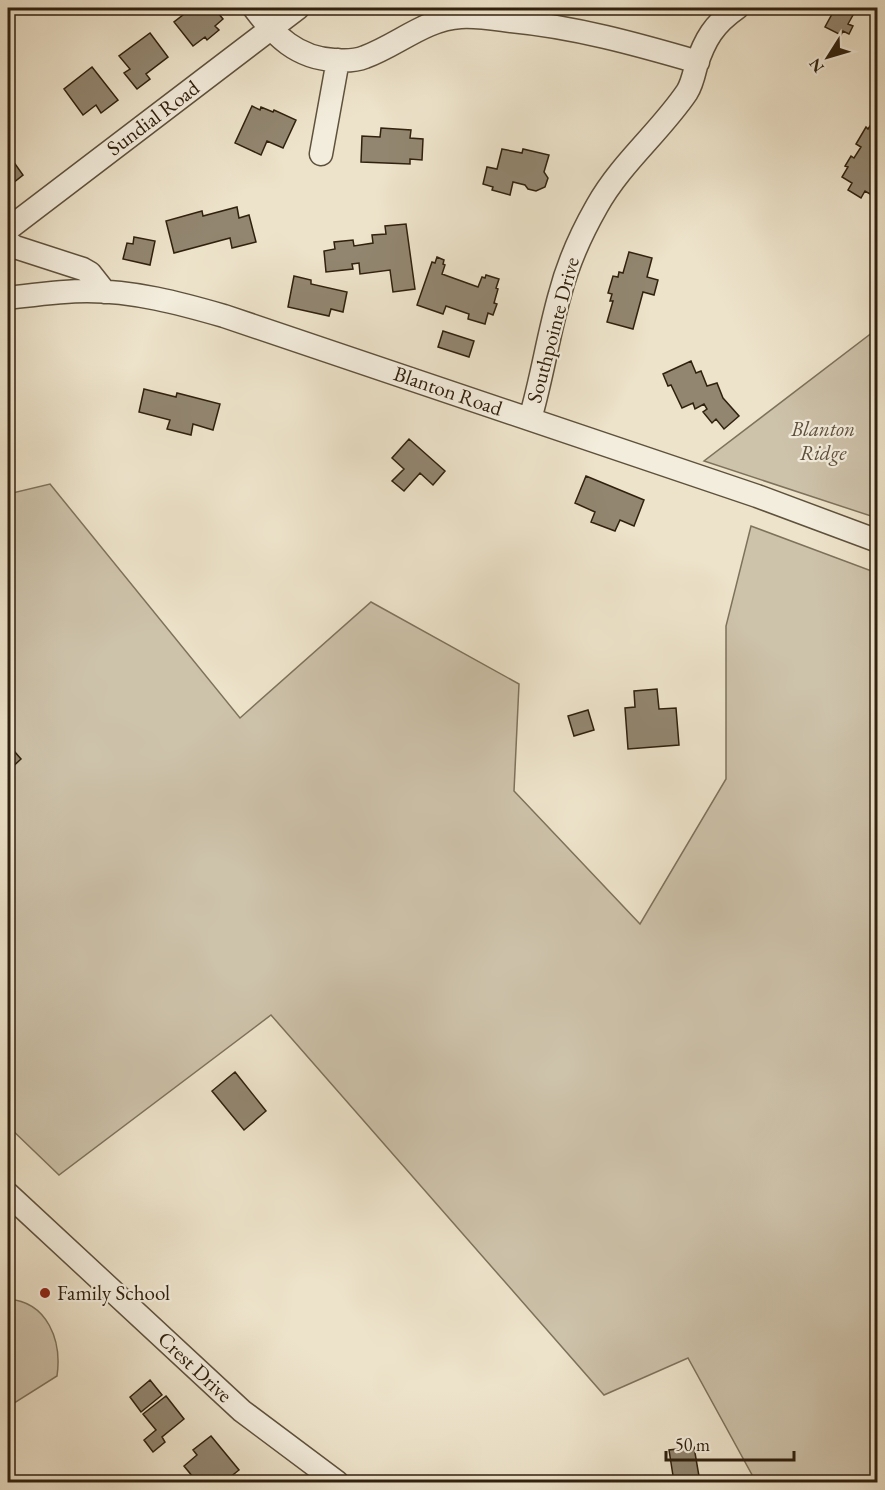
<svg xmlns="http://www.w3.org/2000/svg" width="885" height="1490" font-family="'EB Garamond',serif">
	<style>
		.green { fill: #cdc2aa; stroke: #7e725c; stroke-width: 1.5 }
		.building { fill: #928670; stroke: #30210e; stroke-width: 1.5 }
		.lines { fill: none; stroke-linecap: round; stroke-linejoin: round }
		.minor-casing { stroke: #5f523d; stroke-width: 25 }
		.minor { stroke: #f3eddd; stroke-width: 22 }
		.poi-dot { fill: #8f2418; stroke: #f3eddd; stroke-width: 2 }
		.labels { text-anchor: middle; stroke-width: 4.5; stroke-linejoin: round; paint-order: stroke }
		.street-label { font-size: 21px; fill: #30210e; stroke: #f3eddd }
		.park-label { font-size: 21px; font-style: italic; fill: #5f513d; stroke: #f3eddd }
		.poi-label { font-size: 21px; fill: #30210e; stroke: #f3eddd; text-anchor: start }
	</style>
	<rect width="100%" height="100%" fill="#ede3ca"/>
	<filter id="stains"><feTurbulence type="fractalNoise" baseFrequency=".00333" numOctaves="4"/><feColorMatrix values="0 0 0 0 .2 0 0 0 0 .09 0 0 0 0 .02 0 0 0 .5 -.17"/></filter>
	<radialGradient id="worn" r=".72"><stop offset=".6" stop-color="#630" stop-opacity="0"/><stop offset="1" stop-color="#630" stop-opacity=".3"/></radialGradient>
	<!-- green -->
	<path class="green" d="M877 329V518L704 461Z
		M50 484 240 718 371 602 519 684 514 791 640 924 726 779V626L751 526 877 573V1482H756L688 1358 604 1395 271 1015 59 1175 8 1126V494Z
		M8 1299C48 1302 62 1341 57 1376L8 1407Z"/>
	<!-- building -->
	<path class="building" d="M192 8 194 11 198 8H214L223 19 215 26 219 30 207 40 205 37 193 46 174 22Z
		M820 8H866L864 12 857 8 848 24 853 26 849 34 843 31 841 35 825 27 832 14Z
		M150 33 168 57 146 74 150 79 137 89 124 73 130 69 119 56Z
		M92 67 118 100 101 113 96 105 83 115 64 89Z
		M252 106 260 110 261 107 273 112 274 110 296 120 283 148 267 141 261 155 235 143Z
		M872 123 878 126V197L877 198 865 191 861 198 848 190 852 183 842 177 848 167 845 166 851 156 854 158 861 147 856 144 866 127 868 129Z
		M381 128 411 130 410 138 423 139 422 160 410 159V164L361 162 362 136 380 137Z
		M502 149 522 153 523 149 549 155 544 172 548 178 545 187 536 191 528 189 525 185 513 182 510 195 492 190 493 187 483 184 487 167 497 169Z
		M8 154 23 175 8 187Z
		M237 207 239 218 249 215 256 242 232 248 230 238 174 253 166 221 202 211 203 216Z
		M406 224 415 289 393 292 390 270 360 274 359 263 352 264 353 269 326 272 324 251 335 249 334 242 353 240 354 246 373 243 372 235 386 234 385 226Z
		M134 237 155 241 150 265 123 259 127 243 133 244Z
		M629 252 652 258 647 277 658 280 654 295 643 292 633 329 607 322 613 301H610L612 294 608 293 613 276 618 277 619 272 623 273Z
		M437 257 444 260 443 264 445 265 442 274 478 287 482 277 485 278 486 275 499 279 496 288 498 289 494 303 497 304 493 315 488 313 485 324 468 319 469 314 446 306 443 314 417 305 432 262 435 263Z
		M294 276 311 280V284L347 292 343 312 331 309 329 316 288 307Z
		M443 331 474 341 469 357 438 347Z
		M691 361 696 373 701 371 707 386 717 383 723 398 739 416 724 429 716 419 712 423 703 412 707 409 704 404 695 409 693 403 682 408 671 385 668 386 663 374Z
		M144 389 176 397 177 393 220 404 213 430 193 424 191 435 167 429 170 420 139 412Z
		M409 439 445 471 433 485 420 473 404 491 392 481 404 469 392 458Z
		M586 476 644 500 634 526 620 520 615 531 591 522 595 512 575 503Z
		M657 689 659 709 676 708 679 745 628 749 625 708 635 707 634 691Z
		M588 710 594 730 574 736 568 716Z
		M8 744 21 759 8 771Z
		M235 1072 266 1111 244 1130 212 1091Z
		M150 1380 162 1395 141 1412 130 1397Z
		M166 1396 184 1419 162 1437 165 1442 153 1452 144 1440 156 1430 143 1414Z
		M211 1436 239 1470 224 1482H197L184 1466 197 1455 193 1450Z
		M694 1447 700 1482H674L669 1450Z
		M266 1477 270 1482H258Z"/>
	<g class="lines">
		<!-- minor casing -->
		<g class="minor-casing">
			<path id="minor" d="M254 8C275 36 297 58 334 60 344 61 355 61 365 57 398 45 425 19 461 17 478 16 495 19 511 21 575 27 636 44 698 62
				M321 154 338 60
				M8 229 298 8
				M8 242 15 247 83 269 90 273 105 292
				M8 298C34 295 60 291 87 291 134 291 179 303 224 316L757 496 878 541
				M530 419C542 378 548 336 560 294 568 263 581 234 597 206 621 163 660 132 687 92 692 84 694 74 696 66 705 39 714 24 737 8
				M8 1194 242 1411 337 1482"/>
		</g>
		<!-- minor -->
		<use href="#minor" class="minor"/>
	</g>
	<!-- markers -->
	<circle class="poi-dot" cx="45" cy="1293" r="6"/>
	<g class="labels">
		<!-- street labels -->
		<g class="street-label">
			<text transform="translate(153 118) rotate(-37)" y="7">Sundial Road</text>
			<text transform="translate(553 330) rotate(-75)" y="7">Southpointe Drive</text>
			<text transform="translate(448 391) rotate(19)" y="7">Blanton Road</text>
			<text transform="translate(195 1367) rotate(43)" y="7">Crest Drive</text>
		</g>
		<!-- park labels -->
		<g class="park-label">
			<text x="823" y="436">Blanton<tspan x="823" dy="24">Ridge</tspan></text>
		</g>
		<!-- poi labels -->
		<g class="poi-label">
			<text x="57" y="1300">Family School</text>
		</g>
	</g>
	<!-- margin -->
	<rect width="885" height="1490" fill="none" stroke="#ede3ca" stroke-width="30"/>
	<rect x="9" y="9" width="867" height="1472" fill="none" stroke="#30210e" stroke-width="3"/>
	<rect x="15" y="15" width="855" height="1460" fill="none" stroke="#30210e" stroke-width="1.5"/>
	<!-- north arrow -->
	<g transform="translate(828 57) rotate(233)" stroke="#f3eddd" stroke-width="4.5" paint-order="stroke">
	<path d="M0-4.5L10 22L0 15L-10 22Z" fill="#30210e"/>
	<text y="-9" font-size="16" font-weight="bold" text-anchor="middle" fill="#30210e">N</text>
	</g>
	<!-- scale -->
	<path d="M666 1451v9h128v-9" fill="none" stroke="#30210e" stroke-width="3"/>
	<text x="675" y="1451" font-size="18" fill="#30210e" stroke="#f3eddd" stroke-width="4.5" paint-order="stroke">50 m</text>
	<rect width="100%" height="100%" filter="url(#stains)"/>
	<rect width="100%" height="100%" fill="url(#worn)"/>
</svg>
